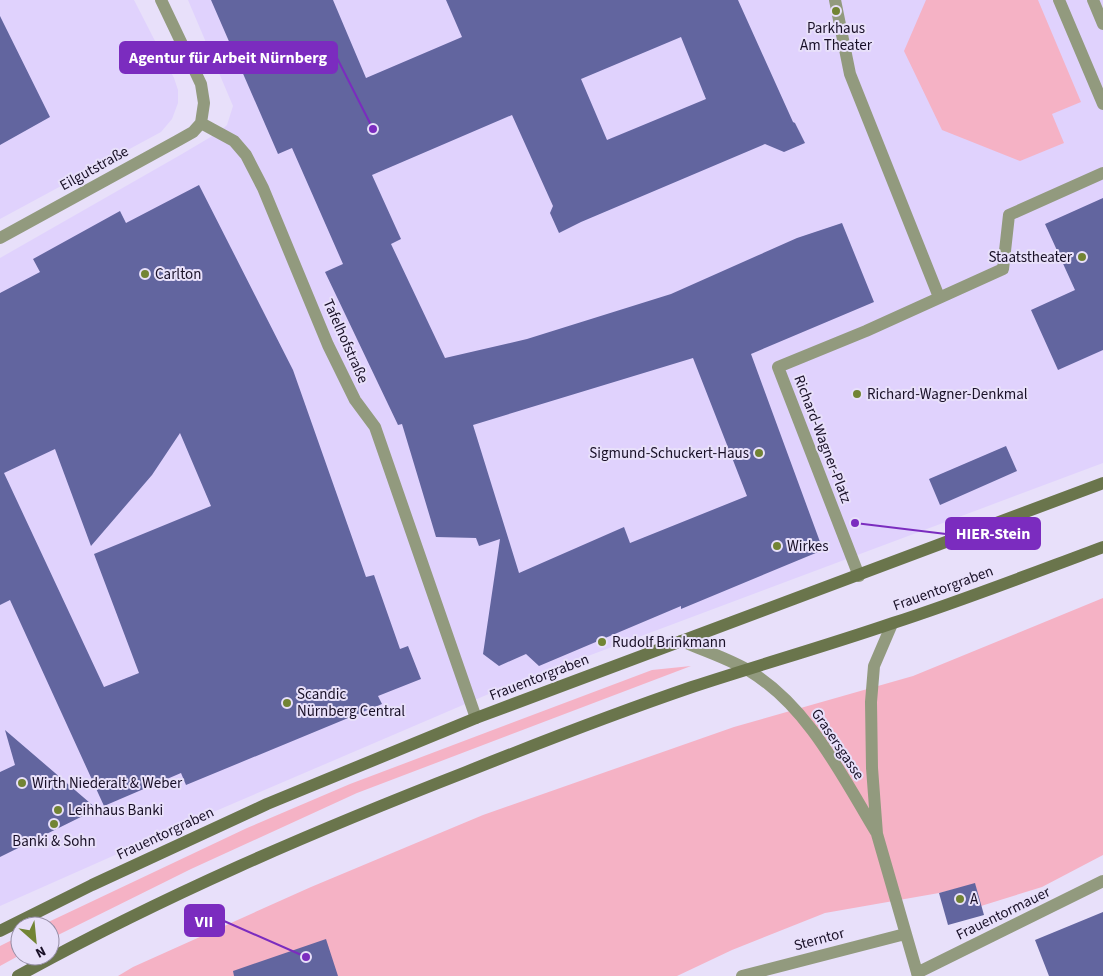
<svg xmlns="http://www.w3.org/2000/svg" width="1103" height="976" font-family="'Source Sans 3',sans-serif">
	<style>
		.built { fill: #e0d2fd }
		.green { fill: #f5b2c5 }
		.building { fill: #62659f; fill-rule: evenodd }
		.lines { fill: none; stroke-linecap: round; stroke-linejoin: round }
		.street { stroke: #929a7e; stroke-width: 12 }
		.secondary { stroke: #6a754c; stroke-width: 12 }
		.poi-dot { fill: #728434; stroke: #e8e0fa; stroke-width: 2 }
		.labels { text-anchor: middle; stroke-width: 4; stroke-linejoin: round; paint-order: stroke }
		.poi-label { font-size: 15px; fill: #191027; stroke: #e8e0fa; text-anchor: start }
		.street-label { font-size: 15px; fill: #191027; stroke: #e8e0fa }
		.leader { fill: none; stroke: #7b2cbf; stroke-width: 2 }
		.callout-dot { fill: #7b2cbf; stroke: #e8e0fa; stroke-width: 2 }
		.callout { fill: #7b2cbf; stroke: #7b2cbf; stroke-width: 2 }
		.callout-label { font-size: 16px; text-anchor: middle; font-weight: bold; fill: #fff }
	</style>
	<rect width="100%" height="100%" fill="#e8e0fa"/>
	<!-- built -->
	<path class="built" d="M0 0H134L174 78 178 90V103L172 119 161 132 0 219Z
		M188 0H1103V463L505 687 176 828 0 906V258L182 154 219 132 227 125 233 106Z"/>
	<!-- green -->
	<path class="green" d="M926 0H1038L1081 102 1052 114 1064 143 1020 161 942 130 904 51Z
		M1103 598V855L1042 887 981 906 975 884 939 893 825 913 732 950 677 976H118L133 967 311 887 483 815 734 727 913 676Z
		M691 666 357 793 191 869 50 939V926H40L247 828 350 784 652 670Z
		M20 936V955L0 966V946Z"/>
	<!-- building -->
	<path class="building" d="M211 0H333L366 78 462 37 446 0H738L793 122 795 123 805 143 784 152 765 144 581 222 559 233 550 213 553 206 512 115 372 175 401 239 391 244 445 358 527 339 671 294 797 238 842 223 874 302 751 354 823 550 681 609V606L539 666 526 654 499 666 483 654 500 539 479 546 476 538 436 537 402 424 398 425 325 272 343 264 292 148 278 154ZM681 37 706 99 607 140 581 79ZM693 358 747 496 630 543 624 527 519 573 473 425Z
		M0 16 50 117 0 145Z
		M199 185 293 370 366 577 374 575 400 649 408 646 421 679 378 696 382 704 186 785 181 773 104 806 10 600 0 605V293L40 272 33 259 120 211 126 223ZM180 433 211 506 94 554 139 673 104 687 4 473 55 449 91 546 152 475Z
		M1103 198V350L1058 370 1031 310 1075 290 1045 224Z
		M1006 446 1017 471 940 505 929 479Z
		M5 730 97 809 0 857V772L15 765Z
		M975 883 984 915 948 925 939 893Z
		M1103 912V976H1049L1035 940Z
		M326 939 338 976H234L233 971Z"/>
	<g class="lines">
		<!-- street -->
		<path class="street" d="M161 0 201 84 204 103 201 123
			M835 0 850 74 939 297
			M1059 0 1103 104
			M1093 0 1103 24
			M201 123 234 141 246 155 263 188 328 345 355 400 375 427 476 718
			M0 238 177 141 193 132 201 123
			M859 576 778 367 866 331 1003 269 1009 215 1103 173
			M892 624 874 666 871 702 872 768 877 834 918 976
			M681 641C703 650 727 658 748 670 808 706 841 774 876 832
			M917 973 1103 881
			M742 976 905 934"/>
		<!-- secondary -->
		<path class="secondary" d="M0 931 92 885 267 804 476 718 1103 483
			M18 976C163 896 312 832 466 772 541 742 616 713 692 687 759 665 826 646 893 623 964 600 1033 573 1103 547"/>
	</g>
	<!-- markers -->
	<g class="poi-dot">
		<circle cx="836" cy="11" r="5"/>
		<circle cx="1082" cy="257" r="5"/>
		<circle cx="145" cy="274" r="5"/>
		<circle cx="857" cy="394" r="5"/>
		<circle cx="759" cy="453" r="5"/>
		<circle cx="777" cy="546" r="5"/>
		<circle cx="602" cy="642" r="5"/>
		<circle cx="287" cy="703" r="5"/>
		<circle cx="22" cy="783" r="5"/>
		<circle cx="58" cy="810" r="5"/>
		<circle cx="54" cy="824" r="5"/>
		<circle cx="960" cy="899" r="5"/>
	</g>
	<g class="labels">
		<!-- poi labels -->
		<g class="poi-label">
			<text x="836" y="33" text-anchor="middle">Parkhaus<tspan x="836" dy="17">Am Theater</tspan></text>
			<text x="1072" y="262" text-anchor="end">Staatstheater</text>
			<text x="155" y="279">Carlton</text>
			<text x="867" y="399">Richard-Wagner-Denkmal</text>
			<text x="749" y="458" text-anchor="end">Sigmund-Schuckert-Haus</text>
			<text x="787" y="551">Wirkes</text>
			<text x="612" y="647">Rudolf Brinkmann</text>
			<text x="297" y="699">Scandic<tspan x="297" dy="17">Nürnberg Central</tspan></text>
			<text x="32" y="788">Wirth Niederalt &amp; Weber</text>
			<text x="68" y="815">Leihhaus Banki</text>
			<text x="54" y="846" text-anchor="middle">Banki &amp; Sohn</text>
			<text x="970" y="904">A</text>
		</g>
		<!-- street labels -->
		<g class="street-label">
			<text transform="translate(94 168) rotate(-29)" y="5">Eilgutstraße</text>
			<text transform="translate(346 341) rotate(66)" y="5">Tafelhofstraße</text>
			<text transform="translate(823 439) rotate(69)" y="5">Richard-Wagner-Platz</text>
			<text transform="translate(943 588) rotate(-20)" y="5">Frauentorgraben</text>
			<text transform="translate(539 677) rotate(-21)" y="5">Frauentorgraben</text>
			<text transform="translate(838 744) rotate(56)" y="5">Grasersgasse</text>
			<text transform="translate(165 833) rotate(-25)" y="5">Frauentorgraben</text>
			<text transform="translate(1003 913) rotate(-26)" y="5">Frauentormauer</text>
			<text transform="translate(819 939) rotate(-15)" y="5">Sterntor</text>
		</g>
	</g>
	<!-- callouts -->
	<path class="leader" d="M373 129L337 58M855 523L946 534M306 957L224 921"/>
	<g class="callout-dot">
		<circle cx="373" cy="129" r="5"/>
		<circle cx="855" cy="523" r="5"/>
		<circle cx="306" cy="957" r="5"/>
	</g>
	<g class="callout">
		<rect x="120" y="42" width="217" height="31" rx="5"/>
		<rect x="946" y="518" width="94" height="31" rx="5"/>
		<rect x="185" y="905" width="39" height="31" rx="5"/>
	</g>
	<g class="callout-label">
		<text x="228" y="63">Agentur für Arbeit Nürnberg</text>
		<text x="993" y="539">HIER-Stein</text>
		<text x="204" y="927">VII</text>
	</g>
	<!-- north arrow -->
	<g transform="translate(35 941) rotate(153)"><circle r="24" fill="#e8e0fa" stroke="#958da6"/>
	<path d="M0-4L9 19L0 12L-9 19Z" fill="#728434"/>
	<text y="-8" font-size="14" font-weight="bold" text-anchor="middle" fill="#191027">N</text>
	</g>
</svg>
